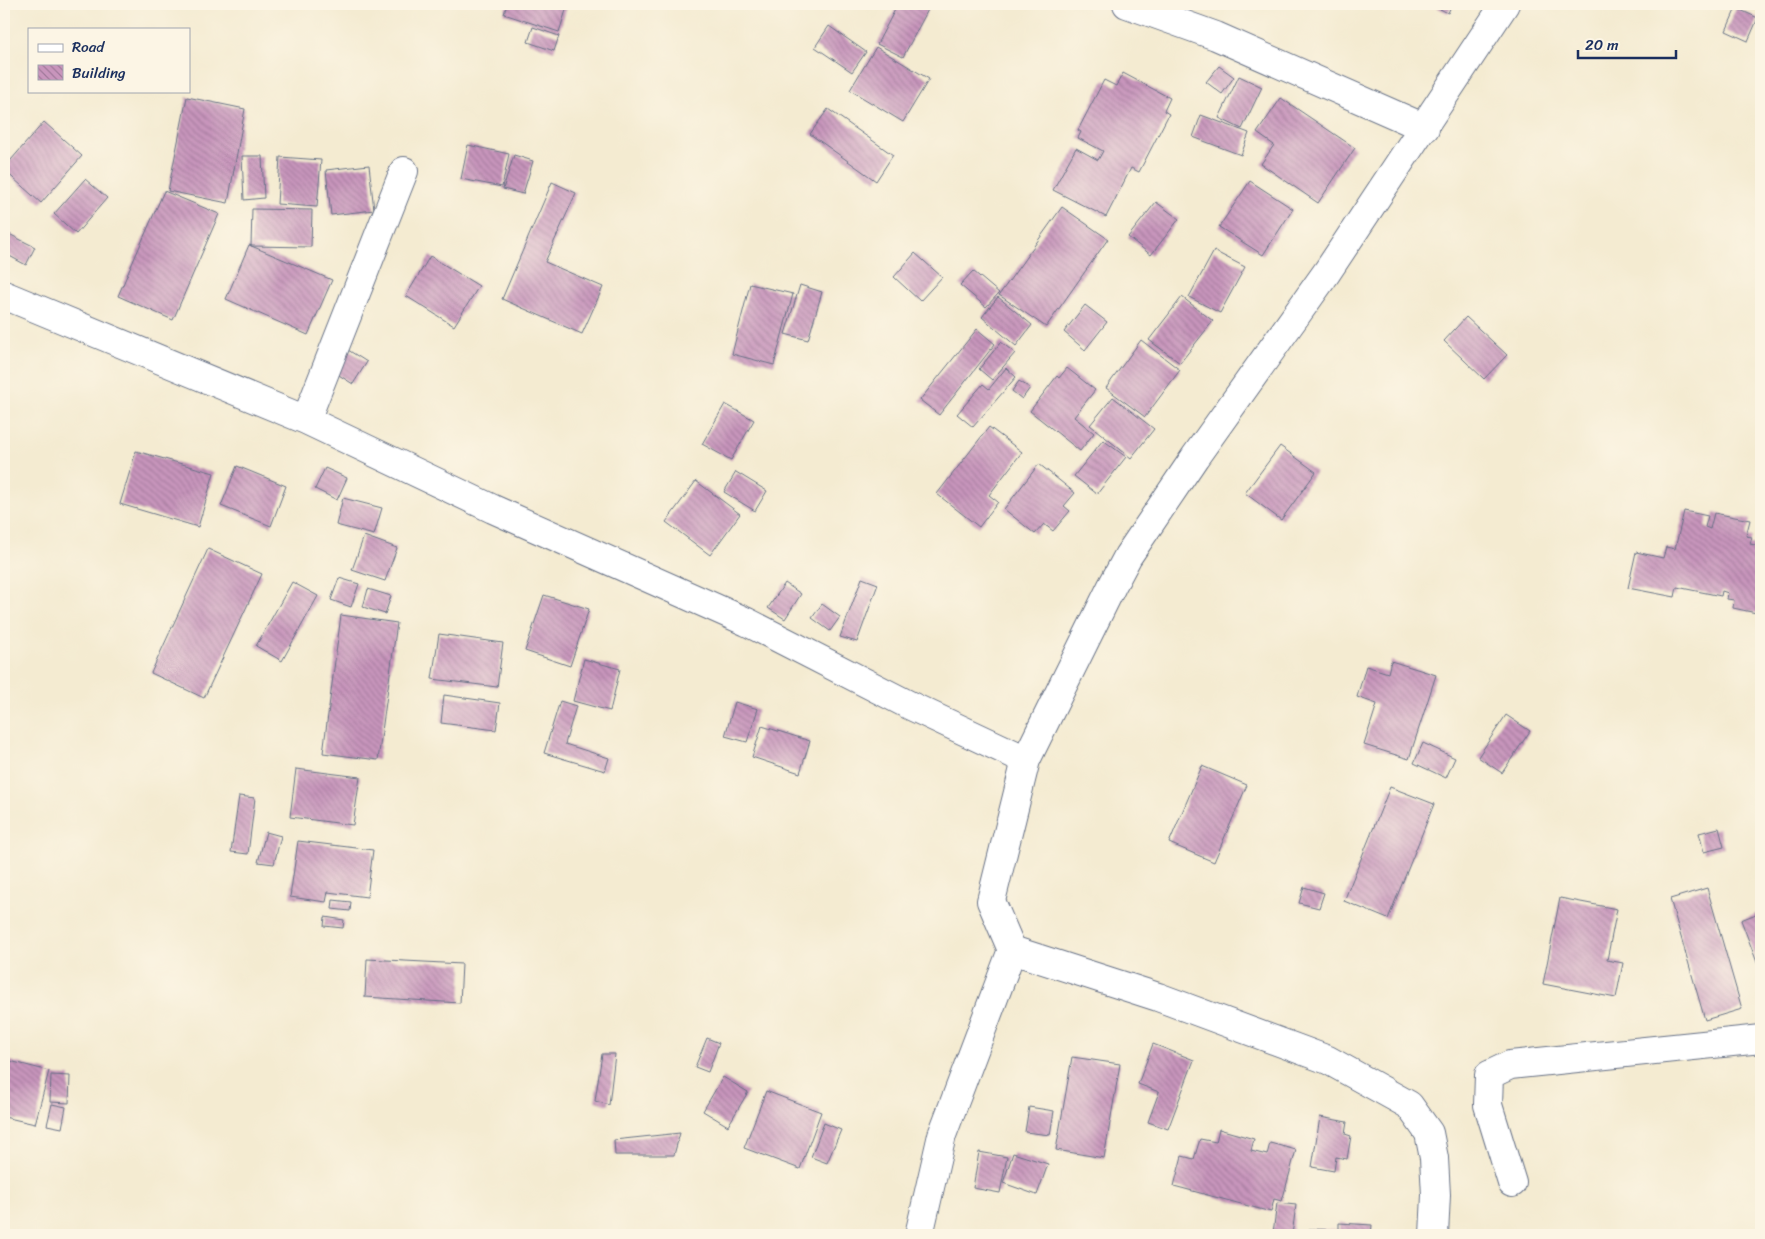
<svg xmlns="http://www.w3.org/2000/svg" width="1765" height="1239" font-family="Sriracha,sans-serif">
	<style>
		.building { fill: url(#building-back-hatch) }
		.lines { fill: none; stroke-linecap: round; stroke-linejoin: round }
		.minor-casing { stroke: #677186; stroke-width: 30 }
		.minor { stroke: #fff; stroke-width: 28 }
	</style>
	<defs>
		<pattern id="building-back-hatch" width="6" height="6" patternUnits="userSpaceOnUse" patternTransform="scale(1.25)"><rect width="6" height="6" fill="#c895bc"/><path d="M-1 5l2 2M0 0l6 6M5-1l2 2" fill="none" stroke="#a27a9c"/></pattern>
	</defs>
	<rect width="100%" height="100%" fill="#fcf5e5"/>
	<filter id="ink" filterUnits="userSpaceOnUse"><feTurbulence type="fractalNoise" baseFrequency=".02" numOctaves="2"/><feDisplacementMap in="SourceGraphic" scale="10" xChannelSelector="R" yChannelSelector="G"/><feConvolveMatrix kernelMatrix="1 2 1 2 8 2 1 2 1" color-interpolation-filters="sRGB"/></filter>
	<filter id="wash" filterUnits="userSpaceOnUse"><feTurbulence type="fractalNoise" baseFrequency=".0096" numOctaves="4" result="noise"/><feDisplacementMap in="SourceGraphic" scale="20" xChannelSelector="R" yChannelSelector="G"/><feGaussianBlur stdDeviation="1.12" result="paint"/><feColorMatrix in="noise" values="0 0 0 0 0 0 0 0 0 0 0 0 0 0 0 0 0 1.4 0 .05"/><feComposite in="paint" operator="in"/></filter>
	<g filter="url(#wash)">
		<rect width="100%" height="100%" fill="#f4ebd1"/>
		<g id="blocks">
			<!-- building -->
			<path class="building" d="M507 4H568L559 32 504 14Z
				M898 4H931L903 57 877 44Z
				M1430 4H1452L1448 13Z
				M1736 8 1758 18 1748 41 1726 31Z
				M829 26 866 52 852 72 815 47Z
				M533 27 559 36 554 51 528 42Z
				M876 47 929 79 903 122 850 90Z
				M1219 66 1234 77 1222 94 1206 82Z
				M1123 73 1170 98 1164 111 1169 114 1139 172 1131 168 1106 217 1053 190 1076 148 1098 160 1103 151 1078 138 1081 132 1078 130 1104 80 1116 86Z
				M1239 76 1262 87 1242 129 1219 118Z
				M187 97 245 109 228 203 168 191Z
				M1281 98 1355 148 1318 203 1261 164 1274 145 1257 133Z
				M828 109 893 155 876 181 810 134Z
				M1201 115 1249 133 1241 155 1193 137Z
				M44 122 82 156 41 203 4 170V168Z
				M468 145 509 154 502 187 461 179Z
				M514 155 533 161 523 194 503 189Z
				M242 156H262L264 198 244 200Z
				M280 157 321 160 317 207 277 204Z
				M369 165 374 210 331 215 326 170Z
				M85 179 107 198 76 234 54 214Z
				M1250 181 1293 209 1263 255 1219 227Z
				M552 182 576 193 545 262 603 287 582 334 502 299Z
				M164 191 219 214 173 320 118 296Z
				M1156 202 1179 219 1151 255 1128 237Z
				M1062 207 1108 239 1046 327 999 295Z
				M252 209 312 210 311 247 251 246Z
				M7 233 35 247 26 265 4 253V238Z
				M249 245 332 280 308 335 226 299Z
				M1214 251 1245 267 1220 313 1189 297Z
				M915 253 942 277 920 301 894 277Z
				M430 256 479 286 454 326 406 296Z
				M973 271 999 293 986 307 960 285Z
				M750 284 793 294 774 365 732 354Z
				M800 285 822 292 808 340 785 334Z
				M998 297 1032 325 1016 346 982 317Z
				M1182 297 1213 321 1180 363 1149 340Z
				M1085 305 1107 322 1085 350 1064 332Z
				M1466 317 1507 355 1484 379 1444 341Z
				M977 329 995 344 939 415 920 400Z
				M1141 340 1180 370 1145 417 1106 388Z
				M1001 342 1015 353 992 380 979 369Z
				M348 350 367 362 353 384 334 372Z
				M1006 368 1016 377 973 427 957 414 983 384 989 389Z
				M1067 368 1095 390 1074 417 1094 433 1080 451 1030 411 1057 376 1059 378Z
				M1019 381 1030 388 1022 399 1012 391Z
				M1113 397 1154 429 1131 458 1090 425Z
				M725 404 754 420 731 460 702 444Z
				M989 427 1022 452 989 495 998 502 979 527 937 494Z
				M1103 440 1126 457 1097 494 1074 476Z
				M1280 446 1316 472 1281 520 1245 493Z
				M136 451 214 473 198 527 120 504Z
				M1039 464 1075 493 1064 506 1070 511 1053 531 1044 524 1035 534 1004 509Z
				M237 466 286 486 271 526 221 506Z
				M325 468 347 478 337 500 315 489Z
				M736 472 767 491 755 511 724 492Z
				M696 481 740 514 710 555 666 522Z
				M343 498 382 508 374 535 336 525Z
				M1684 511 1708 516 1705 527 1710 529 1714 513 1750 520 1746 536 1752 537 1750 544 1761 546V572H1759L1758 576 1761 577V614L1733 608 1734 600 1727 599 1728 593 1722 591 1721 596 1677 587 1675 597 1628 588 1636 552 1663 558 1666 547 1675 549Z
				M364 536 397 548 385 581 352 570Z
				M208 549 262 574 204 698 151 673Z
				M339 578 359 584 351 607 331 600Z
				M862 578 878 584 857 642 840 637Z
				M292 582 318 596 282 661 256 646Z
				M785 583 801 594 785 619 768 608Z
				M368 589 391 596 385 614 363 607Z
				M544 595 589 609 570 666 525 651Z
				M822 604 840 617 830 631 812 618Z
				M341 615 397 623 378 760 323 753Z
				M439 634 503 643 497 687 432 679Z
				M584 659 620 669 610 711 573 701Z
				M1391 661 1436 675 1409 759 1364 745 1377 704 1357 697 1366 666 1388 673Z
				M444 695 500 703 496 730 441 723Z
				M560 701 576 706 565 744 609 758 605 771 544 753Z
				M735 702 758 709 747 742 725 736Z
				M1506 715 1530 731 1502 773 1478 757Z
				M762 726 810 741 800 773 752 757Z
				M1423 743 1455 758 1446 778 1414 763Z
				M1202 766 1247 785 1214 862 1169 843Z
				M296 769 360 777 353 825 290 817Z
				M1390 787 1434 804 1388 919 1344 901Z
				M239 796 255 798 248 854 231 852Z
				M1719 828 1724 847 1704 852 1699 833Z
				M266 832 281 836 274 864 258 862Z
				M298 841 373 850 367 897 328 892 326 902 290 897Z
				M1304 887 1324 893 1319 908 1299 903Z
				M1707 888 1742 1009 1705 1020 1670 899Z
				M1560 898 1617 909 1607 960 1623 963 1616 998 1543 984Z
				M333 900 351 902 350 911 332 909Z
				M1761 912V964L1758 965 1741 920Z
				M325 917 344 920 343 928 324 926Z
				M367 959 462 964 460 1003 365 997Z
				M707 1038 719 1043 708 1072 695 1067Z
				M1153 1044 1194 1060 1168 1129 1148 1122 1159 1092 1138 1084Z
				M602 1054H615L609 1105 595 1101Z
				M1072 1057 1120 1064 1104 1158 1056 1150Z
				M6 1060 49 1071 35 1124 4 1117Z
				M51 1075 70 1076 69 1103 50 1102Z
				M723 1077 748 1092 728 1126 703 1111Z
				M766 1091 821 1112 800 1169 744 1148Z
				M52 1104 66 1107 62 1128 47 1125Z
				M1029 1107 1054 1111 1050 1135 1025 1132Z
				M1320 1117 1347 1122 1345 1134 1351 1136 1347 1159 1336 1157 1334 1171 1312 1167Z
				M824 1123 841 1130 827 1163 811 1157Z
				M1219 1129 1254 1139 1251 1151 1267 1155 1270 1143 1296 1150 1282 1201 1274 1199 1271 1212 1174 1186 1182 1156 1194 1159 1200 1139 1216 1142Z
				M680 1133 674 1155H615L614 1140Z
				M979 1152 1007 1157 1000 1193 973 1188Z
				M1013 1153 1048 1164 1037 1195 1003 1183Z
				M1277 1203 1296 1205 1292 1235 1273 1233Z
				M1339 1223 1372 1225 1371 1235H1308L1309 1229 1339 1230Z"/>
		</g>
	</g>
	<g filter="url(#ink)">
		<use href="#blocks" fill-opacity="0" stroke="#677186" stroke-width="1"/>
		<g class="lines">
			<!-- minor casing -->
			<g class="minor-casing">
				<path id="minor" d="M1127 4 1216 36 1425 128
					M4 295 306 420 493 509 747 622 911 706 1026 760
					M306 420 404 171
					M1012 950 1158 997 1328 1060 1409 1105 1429 1133 1434 1158 1436 1195 1434 1235
					M1512 1183 1488 1105 1489 1075 1510 1065 1761 1039
					M919 1235 942 1135 1012 950 991 901 1026 760 1112 586 1128 556 1195 457 1327 272 1505 4"/>
			</g>
			<!-- minor -->
			<use href="#minor" class="minor"/>
		</g>
	</g>
	<!-- margin -->
	<rect width="1765" height="1239" fill="none" stroke="#fcf5e5" stroke-width="20"/>
	<!-- legend -->
	<rect x="28" y="28" width="162" height="65" fill="#fcf5e5" stroke="#a2a6af"/>
	<rect x="38" y="44" width="25" height="8" fill="#ffffff" stroke="#a2a6af"/>
	<text x="72" y="52" font-size="15" fill="#1b2f5e">Road</text>
	<rect x="38" y="65" width="25" height="15" fill="url(#building-back-hatch)" stroke="#a2a6af"/>
	<text x="72" y="78" font-size="15" fill="#1b2f5e">Building</text>
	<!-- scale -->
	<path d="M1578 50v8h98v-8" fill="none" stroke="#1b2f5e" stroke-width="2.5"/>
	<text x="1585" y="50" font-size="15" fill="#1b2f5e" stroke="#fcf5e5" stroke-width="4" paint-order="stroke">20 m</text>
</svg>
